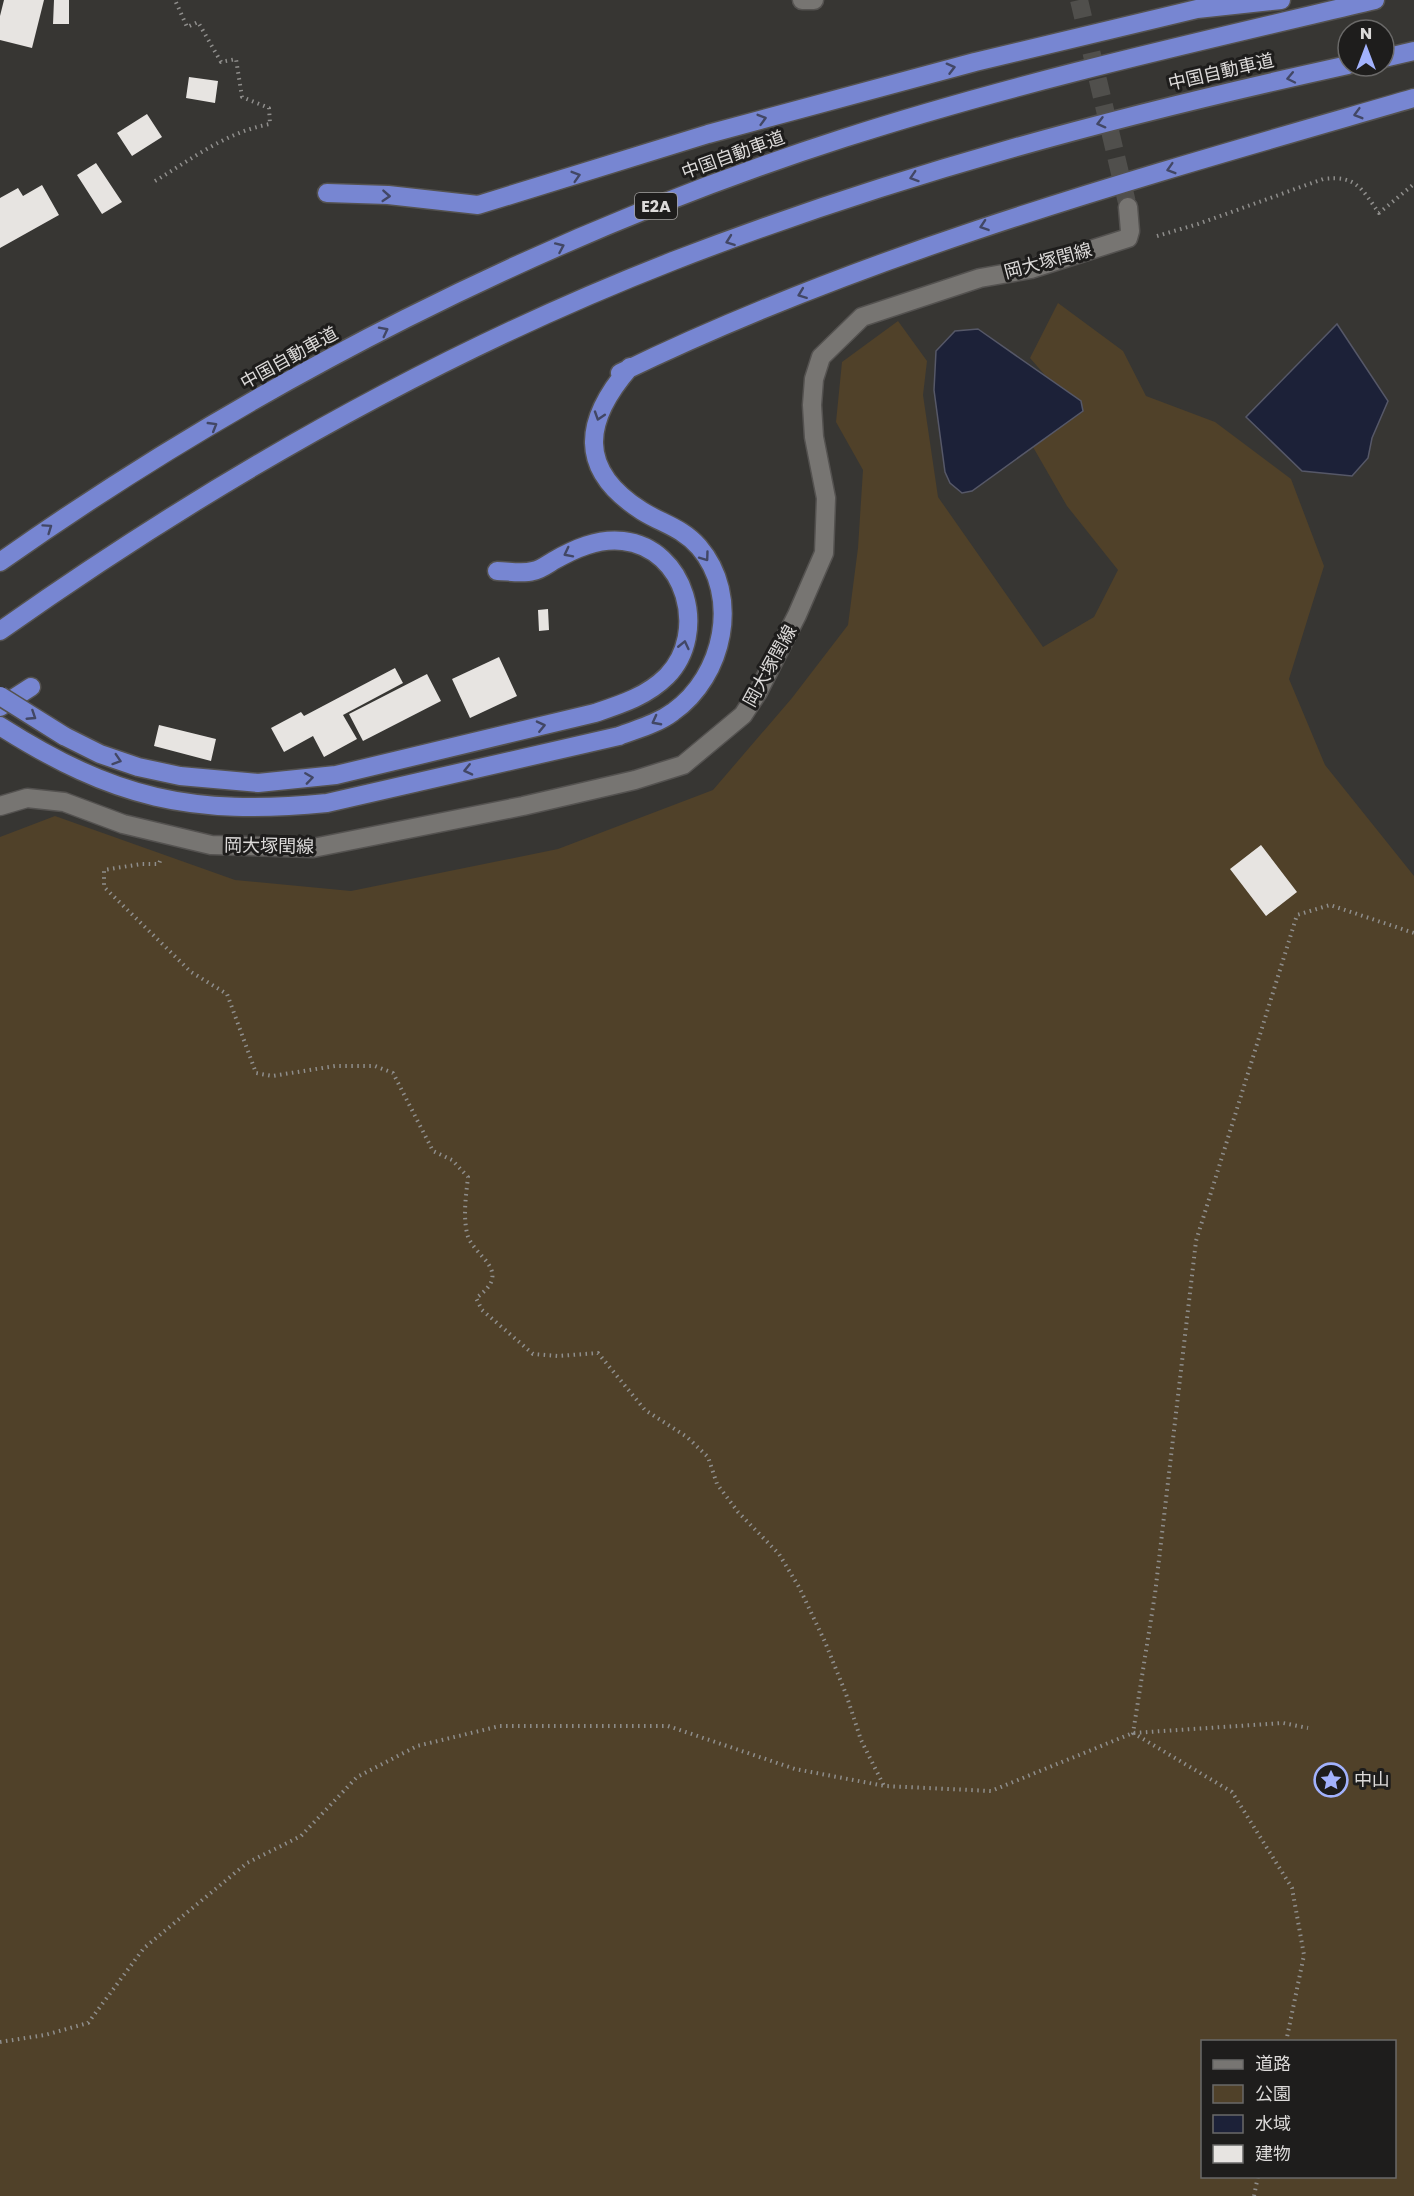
<svg xmlns="http://www.w3.org/2000/svg" width="1414" height="2196" font-family="Poppins,'Noto Sans JP',sans-serif">
	<style>
		.green { fill: #504129; fill-rule: evenodd }
		.water { fill: #1c2138; stroke: #565868; stroke-width: 1.5 }
		.building { fill: #e7e4e1 }
		.lines { fill: none; stroke-linecap: round; stroke-linejoin: round }
		.minor-tunnel { stroke: #504f4c; stroke-width: 18; stroke-dasharray: 18 9; stroke-linecap: butt }
		.minor-casing { stroke: #545250; stroke-width: 21 }
		.motorway-casing { stroke: #545250; stroke-width: 21 }
		.path { stroke: #8f8e8c; stroke-width: 4; stroke-dasharray: 1.5 4.5; stroke-linecap: butt }
		.minor { stroke: #777572; stroke-width: 18 }
		.motorway { stroke: #7786d2; stroke-width: 18 }
		.motorway-bridge-casing { stroke: #545250; stroke-width: 21; stroke-linecap: butt }
		.motorway-bridge { stroke: #7786d2; stroke-width: 18 }
		.oneway { stroke: #424765 }
		.labels { text-anchor: middle; stroke-width: 6; stroke-linejoin: round; paint-order: stroke }
		.shield { fill: #1e1d1c; stroke: #a3a1a0; stroke-width: 1.5 }
		.shield-label { font-size: 16px; font-weight: bold; fill: #dcdad9 }
		.street-label { font-size: 18px; fill: #dcdad9; stroke: #1e1d1c }
		.poi-label { font-size: 18px; fill: #dcdad9; stroke: #1e1d1c; text-anchor: start }
	</style>
	<rect width="100%" height="100%" fill="#373633"/>
	<!-- green -->
	<path class="green" d="M1058 303 1123 351 1146 396 1215 422 1291 479 1324 566 1289 679 1325 765 1414 876V2196H0V837L55 816 235 880 351 891 558 849 713 790 792 698 848 625 858 548 863 470 836 422 842 362 898 321 927 361 923 395 938 497 1043 647 1094 617 1118 570 1067 506 1033 447 1057 389 1030 358ZM1202 2042H1394V2176H1202Z"/>
	<!-- water -->
	<path class="water" d="M1337 324 1388 401 1372 438 1368 458 1352 476 1302 471 1246 417Z
		M978 329 1081 401 1083 411 972 491 962 493 950 483 945 472 934 390 936 351 955 331Z"/>
	<!-- building -->
	<path class="building" d="M4 0H44L32 48 0 40V16Z
		M54 0H69V24H53Z
		M189 77 218 81 215 103 186 98Z
		M147 114 162 137 132 156 117 133Z
		M96 163 122 202 102 214 77 175Z
		M42 185 59 215 0 248V198L18 188 23 196Z
		M548 609 549 630 539 631 538 610Z
		M499 657 517 696 470 718 452 679Z
		M395 668 403 683 343 715 357 739 324 757 313 736 284 752 271 728 301 712 304 716Z
		M427 674 441 701 363 741 349 714Z
		M159 725 216 739 211 761 154 746Z
		M1261 845 1297 892 1266 916 1230 869Z"/>
	<g class="lines">
		<!-- minor-tunnel -->
		<path class="minor-tunnel" d="M1079 0 1128 207"/>
		<!-- minor casing -->
		<g class="minor-casing">
			<path id="minor" d="M802 0H814
				M0 806 27 798 64 802 123 824 211 845 313 848 523 806 635 780 683 765 743 715 758 692 797 615 824 553 826 498 814 437 812 405 814 379 821 357 862 317 980 278 1031 269 1128 238 1130 231 1128 207"/>
		</g>
		<!-- motorway casing -->
		<g class="motorway-casing">
			<path id="motorway" d="M1384 58 1414 51
				M327 193 388 195 478 205 708 134 975 62 1197 9 1281 0
				M620 373C873 250 1145 176 1414 98
				M0 562C255 382 546 234 844 138 1018 82 1197 42 1375 0
				M0 631C208 484 435 354 673 261 895 175 1116 116 1348 65
				M0 707 31 687
				M0 726C115 799 191 816 327 803L619 736C637 729 657 724 673 712 724 676 741 596 699 547 681 527 663 524 642 511 576 469 584 420 630 367
				M64 736 100 754 138 767 180 776 258 783 336 775 595 713C622 704 647 696 667 676 709 633 686 548 623 541 598 538 574 549 553 561 548 564 540 570 533 571 522 574 508 571 497 571"/>
		</g>
		<!-- path -->
		<path class="path" d="M155 181C192 159 226 132 270 124L269 108 242 97 236 59 221 62 198 22 187 27 175 0
			M1157 236 1198 224 1323 179C1356 175 1361 188 1379 213L1414 184
			M160 861 159 864H141L104 870V887L191 972 227 994 256 1073 272 1076 335 1066H375L393 1073 433 1151 452 1160 468 1177C466 1196 463 1215 467 1233 471 1256 516 1270 476 1298L482 1310 533 1354 558 1356 598 1353 645 1410 687 1437 708 1457 717 1484 738 1512 779 1554 799 1587 825 1642 846 1694 861 1740 884 1786
			M0 2042 45 2035 88 2023 144 1948 247 1863 301 1836 357 1777 417 1746 500 1726H668L795 1769 885 1786 991 1791 1133 1733 1283 1723 1308 1728
			M1286 2042 1304 1955 1292 1888 1232 1792 1133 1733 1155 1594 1196 1241 1297 915 1330 905 1414 933
			M1254 2196 1258 2176"/>
		<!-- minor -->
		<use href="#minor" class="minor"/>
		<!-- motorway -->
		<use href="#motorway" class="motorway"/>
		<!-- motorway-bridge casing -->
		<g class="motorway-bridge-casing">
			<path id="motorway-bridge" d="M0 696 64 736"/>
		</g>
		<!-- motorway-bridge -->
		<use href="#motorway-bridge" class="motorway-bridge"/>
	</g>
	<!-- one-way arrows -->
	<defs><path id="oneway-chevron" d="M-2-3.5L2.5 0L-2 3.5" fill="none" stroke-width="1.6" stroke-linecap="round" stroke-linejoin="round" transform="scale(1.5)"/></defs>
	<g class="oneway">
		<use href="#oneway-chevron" transform="translate(951 68) rotate(-15)"/>
		<use href="#oneway-chevron" transform="translate(1291 78) rotate(168)"/>
		<use href="#oneway-chevron" transform="translate(1358 114) rotate(164)"/>
		<use href="#oneway-chevron" transform="translate(762 119) rotate(-16)"/>
		<use href="#oneway-chevron" transform="translate(1101 123) rotate(165)"/>
		<use href="#oneway-chevron" transform="translate(1171 169) rotate(163)"/>
		<use href="#oneway-chevron" transform="translate(576 176) rotate(-17)"/>
		<use href="#oneway-chevron" transform="translate(914 177) rotate(162)"/>
		<use href="#oneway-chevron" transform="translate(386 196) rotate(4)"/>
		<use href="#oneway-chevron" transform="translate(984 226) rotate(161)"/>
		<use href="#oneway-chevron" transform="translate(730 241) rotate(160)"/>
		<use href="#oneway-chevron" transform="translate(560 247) rotate(-24)"/>
		<use href="#oneway-chevron" transform="translate(802 294) rotate(159)"/>
		<use href="#oneway-chevron" transform="translate(384 331) rotate(-27)"/>
		<use href="#oneway-chevron" transform="translate(599 416) rotate(108)"/>
		<use href="#oneway-chevron" transform="translate(213 426) rotate(-31)"/>
		<use href="#oneway-chevron" transform="translate(48 528) rotate(-35)"/>
		<use href="#oneway-chevron" transform="translate(568 553) rotate(153)"/>
		<use href="#oneway-chevron" transform="translate(705 557) rotate(54)"/>
		<use href="#oneway-chevron" transform="translate(684 645) rotate(-77)"/>
		<use href="#oneway-chevron" transform="translate(32 716) rotate(33)"/>
		<use href="#oneway-chevron" transform="translate(656 721) rotate(152)"/>
		<use href="#oneway-chevron" transform="translate(541 726) rotate(-13)"/>
		<use href="#oneway-chevron" transform="translate(117 760) rotate(18)"/>
		<use href="#oneway-chevron" transform="translate(468 770) rotate(167)"/>
		<use href="#oneway-chevron" transform="translate(309 778) rotate(-8)"/>
	</g>
	<!-- icons -->
	<defs>
		<g id="sight-ring" transform="scale(1.725)"><circle r="9.5" fill="#1e1d1c" stroke="#a2b2fd" stroke-width="1.5"/><path d="M0-6L1.8-2.2L6-1.7L2.9 1.2L3.7 5.4L0 3.3L-3.7 5.4L-2.9 1.2L-6-1.7L-1.8-2.2Z" fill="#a2b2fd"/></g>
	</defs>
	<g fill-rule="evenodd">
		<use href="#sight-ring" x="1331" y="1780"/>
	</g>
	<g class="labels">
		<!-- shield labels -->
		<rect class="shield" x="635" y="193" width="42" height="26" rx="4.5"/>
		<g class="shield-label">
			<text x="656" y="212">E2A</text>
		</g>
		<!-- street labels -->
		<g class="street-label">
			<text transform="translate(1221 72) rotate(-13)" y="6">中国自動車道</text>
			<text transform="translate(733 155) rotate(-20)" y="6">中国自動車道</text>
			<text transform="translate(1048 261) rotate(-15)" y="6">岡大塚閏線</text>
			<text transform="translate(289 358) rotate(-29)" y="6">中国自動車道</text>
			<text transform="translate(770 666) rotate(-61)" y="6">岡大塚閏線</text>
			<text transform="translate(269 846) rotate(1)" y="6">岡大塚閏線</text>
		</g>
		<!-- poi labels -->
		<g class="poi-label">
			<text x="1354" y="1786">中山</text>
		</g>
	</g>
	<!-- legend -->
	<rect x="1201" y="2040" width="195" height="138" fill="#1e1d1c" stroke="#6a6968" stroke-width="1.5"/>
	<rect x="1213" y="2060" width="30" height="9" fill="#777572" stroke="#6a6968" stroke-width="1.5"/>
	<text x="1255" y="2070" font-size="18" fill="#dcdad9">道路</text>
	<rect x="1213" y="2085" width="30" height="18" fill="#504129" stroke="#6a6968" stroke-width="1.5"/>
	<text x="1255" y="2100" font-size="18" fill="#dcdad9">公園</text>
	<rect x="1213" y="2115" width="30" height="18" fill="#1c2138" stroke="#6a6968" stroke-width="1.5"/>
	<text x="1255" y="2130" font-size="18" fill="#dcdad9">水域</text>
	<rect x="1213" y="2145" width="30" height="18" fill="#e7e4e1" stroke="#6a6968" stroke-width="1.5"/>
	<text x="1255" y="2160" font-size="18" fill="#dcdad9">建物</text>
	<!-- north arrow -->
	<g transform="translate(1366 48)"><circle r="28" fill="#1e1d1c" stroke="#6a6968" stroke-width="1.5"/>
	<path d="M0-4.5L10 22L0 15L-10 22Z" fill="#a2b2fd"/>
	<text y="-9" font-size="16" font-weight="bold" text-anchor="middle" fill="#dcdad9">N</text>
	</g>
</svg>
